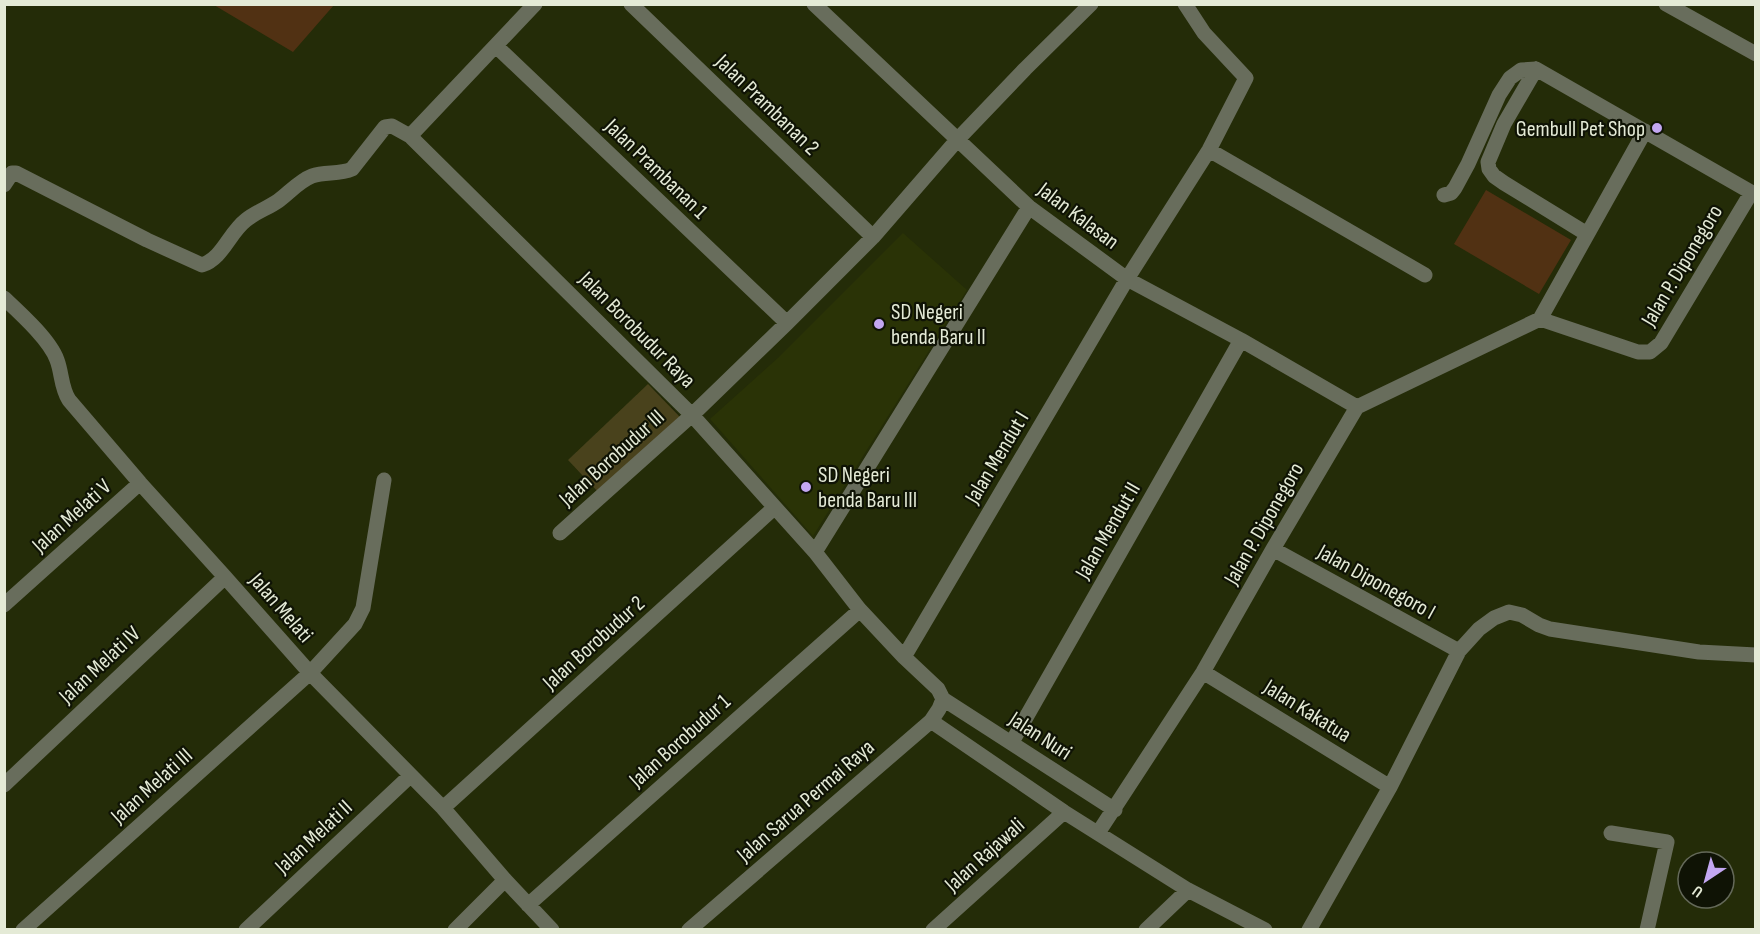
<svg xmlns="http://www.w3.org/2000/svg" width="1760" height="934" font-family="'Sofia Sans Condensed',sans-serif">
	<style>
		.built { fill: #2a3306 }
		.green { fill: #513113 }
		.building { fill: #48421c; filter: url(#shadow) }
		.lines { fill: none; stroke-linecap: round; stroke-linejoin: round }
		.minor { stroke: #686d5c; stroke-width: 15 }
		.poi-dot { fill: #c3a7f2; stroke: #0f1305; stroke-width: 2 }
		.labels { text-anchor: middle; stroke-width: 4.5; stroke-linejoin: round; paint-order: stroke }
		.street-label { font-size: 22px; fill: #e4ead6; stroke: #0f1305 }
		.poi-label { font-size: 22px; fill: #e4ead6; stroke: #0f1305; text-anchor: start }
	</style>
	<defs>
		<filter id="shadow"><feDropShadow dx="5.5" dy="5.5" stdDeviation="0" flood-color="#0009"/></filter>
	</defs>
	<rect width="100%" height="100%" fill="#242c08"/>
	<!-- built -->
	<path class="built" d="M903 233 967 290 813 536 710 419 779 357Z"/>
	<!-- green -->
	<path class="green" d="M214 5H334L293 52Z
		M1486 190 1571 240 1539 294 1454 244Z"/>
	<!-- building -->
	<path class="building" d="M648 384 680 417 599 493 568 460Z"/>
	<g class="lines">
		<!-- minor -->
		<path class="minor" d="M631 4 873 237
			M814 4 1029 207 1127 279 1241 340 1357 407
			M1666 4 1756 54
			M496 46 787 323
			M1536 69 1756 195
			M1536 69 1504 124 1488 162 1489 169 1494 176 1504 183 1587 234
			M410 136 535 4
			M1209 150 1425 275
			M4 185 12 173H16L147 240 202 265C223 258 229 233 246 220 256 212 268 208 278 201 289 193 299 181 312 176 325 171 339 175 352 169L385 127 392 126 410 136 692 415 815 552 860 610 904 657 938 689 943 699
			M1444 195 1451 193 1455 188 1468 164 1499 95 1510 78 1521 70 1536 69
			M4 298C20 313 50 340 57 360 62 373 61 388 69 400L140 483 225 577 310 673 443 808 505 880 552 930
			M1540 319 1638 352H1650L1661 343 1751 193
			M560 533 692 415 787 323 873 237 958 139 1025 69 1091 4
			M1273 549 1459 651
			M815 552 1029 207
			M4 605 140 483
			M904 657 1127 279 1209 150 1246 78 1204 33 1185 4
			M1203 672 1390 787
			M943 699 1115 810
			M931 721 1064 812 1188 890 1265 930
			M1012 742 1241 340
			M4 785 225 577
			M443 808 774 508
			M1098 833 1203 672 1273 549 1357 407 1540 319 1645 131
			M1611 833 1667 842 1647 930
			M528 905 860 610
			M23 930 310 673 355 624 363 608 384 480
			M246 930 410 776
			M455 930 505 880
			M689 930 931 721 939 709 943 699
			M933 930 1064 812
			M1146 930 1188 890
			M1309 930 1390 787 1459 651 1479 629 1494 618 1509 612 1522 615 1539 625 1550 629 1699 652 1756 655"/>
	</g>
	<!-- markers -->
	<g class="poi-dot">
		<circle cx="1657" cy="128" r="6"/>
		<circle cx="879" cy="324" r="6"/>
		<circle cx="806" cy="487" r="6"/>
	</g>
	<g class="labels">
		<!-- street labels -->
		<g class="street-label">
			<text transform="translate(768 104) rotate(44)" y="8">Jalan Prambanan 2</text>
			<text transform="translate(657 168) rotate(44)" y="8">Jalan Prambanan 1</text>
			<text transform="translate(1079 215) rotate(37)" y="8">Jalan Kalasan</text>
			<text transform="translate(1681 265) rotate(-59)" y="8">Jalan P. Diponegoro</text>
			<text transform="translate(638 329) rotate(45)" y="8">Jalan Borobudur Raya</text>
			<text transform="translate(611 457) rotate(-42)" y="8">Jalan Borobudur III</text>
			<text transform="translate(996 457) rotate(-59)" y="8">Jalan Mendut I</text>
			<text transform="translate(71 515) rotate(-42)" y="8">Jalan Melati V</text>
			<text transform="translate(1263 523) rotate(-60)" y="8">Jalan P. Diponegoro</text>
			<text transform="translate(1107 530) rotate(-60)" y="8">Jalan Mendut II</text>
			<text transform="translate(1377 581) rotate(29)" y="8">Jalan Diponegoro I</text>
			<text transform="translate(282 607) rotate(49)" y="8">Jalan Melati</text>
			<text transform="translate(593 642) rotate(-42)" y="8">Jalan Borobudur 2</text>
			<text transform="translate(99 664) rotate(-43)" y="8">Jalan Melati IV</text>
			<text transform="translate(1308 710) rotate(32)" y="8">Jalan Kakatua</text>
			<text transform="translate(1041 735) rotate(33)" y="8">Jalan Nuri</text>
			<text transform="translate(679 740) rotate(-42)" y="8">Jalan Borobudur 1</text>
			<text transform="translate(151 785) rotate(-42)" y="8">Jalan Melati III</text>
			<text transform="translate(805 800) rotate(-41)" y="8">Jalan Sarua Permai Raya</text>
			<text transform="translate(313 836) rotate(-43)" y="8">Jalan Melati II</text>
			<text transform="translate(984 854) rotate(-42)" y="8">Jalan Rajawali</text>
		</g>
		<!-- poi labels -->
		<g class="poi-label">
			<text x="1645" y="136" text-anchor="end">Gembull Pet Shop</text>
			<text x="891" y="319">SD Negeri<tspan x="891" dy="25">benda Baru II</tspan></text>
			<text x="818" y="482">SD Negeri<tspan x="818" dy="25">benda Baru III</tspan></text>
		</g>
	</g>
	<!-- border -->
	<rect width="1760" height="934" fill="none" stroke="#e4ead6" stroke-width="12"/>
	<!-- north arrow -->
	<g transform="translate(1706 880) rotate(216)"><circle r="28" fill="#0f1305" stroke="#646959" stroke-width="1.5"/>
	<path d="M0-4.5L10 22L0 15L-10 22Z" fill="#c3a7f2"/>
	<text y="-9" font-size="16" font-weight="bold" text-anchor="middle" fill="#e4ead6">U</text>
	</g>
</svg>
